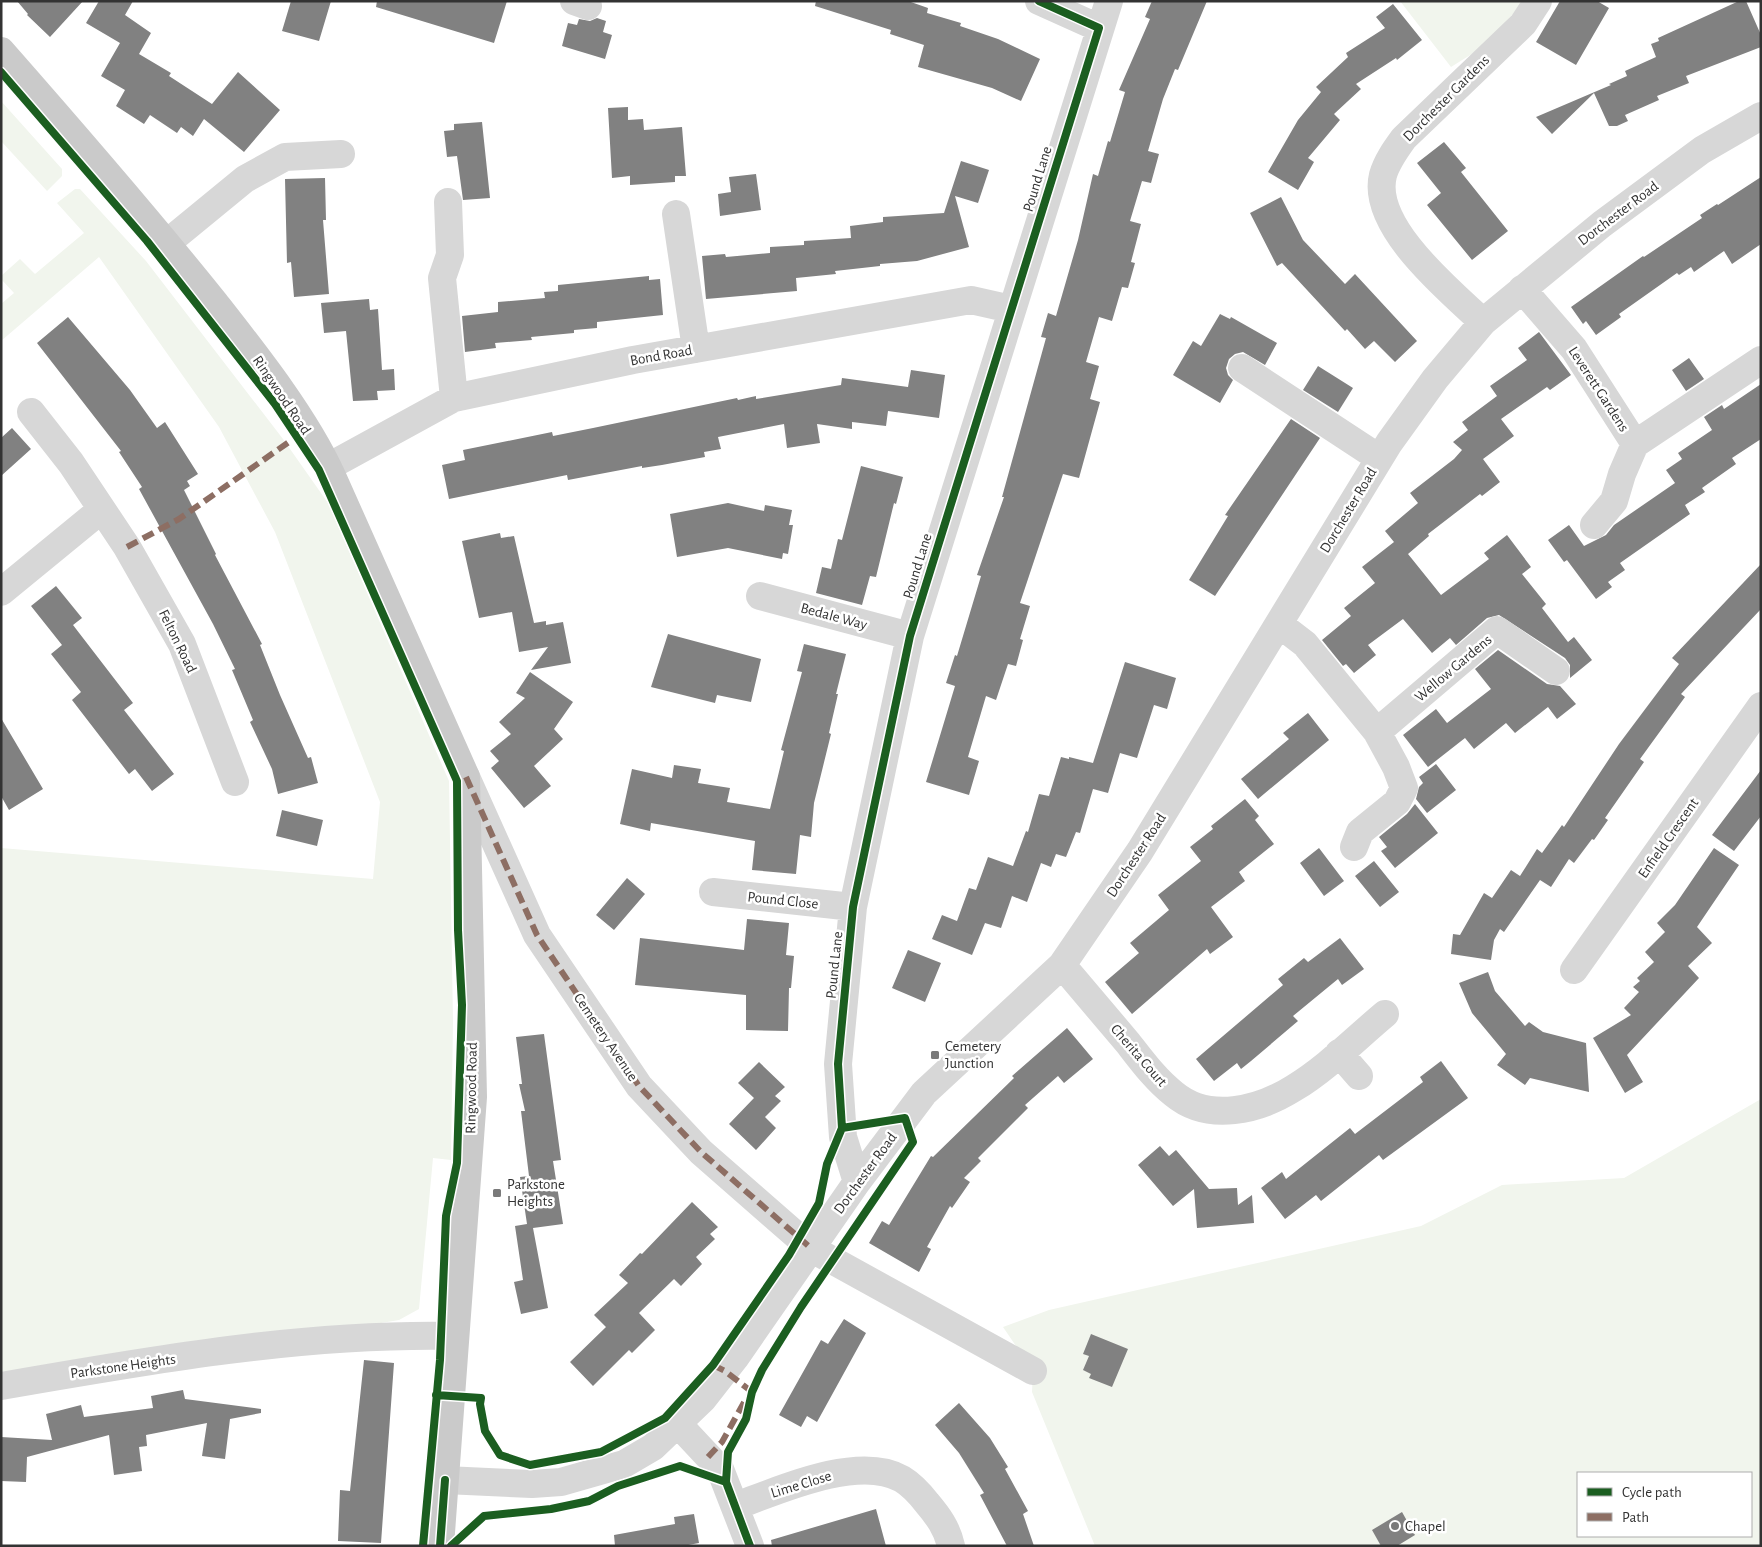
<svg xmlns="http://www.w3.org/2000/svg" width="1762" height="1547" font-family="'Alegreya Sans',sans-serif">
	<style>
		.green { fill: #f1f5ed; fill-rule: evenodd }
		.building { fill: #818181 }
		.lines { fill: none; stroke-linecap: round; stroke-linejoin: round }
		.minor { stroke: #d7d7d7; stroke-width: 28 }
		.major { stroke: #cacaca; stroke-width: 28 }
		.quiet { stroke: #8d6e63; stroke-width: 6; stroke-dasharray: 12 6; stroke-linecap: butt }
		.cycleway-casing { stroke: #fff; stroke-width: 11 }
		.cycleway { stroke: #1b5e20; stroke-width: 8 }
		.poi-dot { fill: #7a7a7a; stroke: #fff; stroke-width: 2 }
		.labels { text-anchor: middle; stroke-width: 5; stroke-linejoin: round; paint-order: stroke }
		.street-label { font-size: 15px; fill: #333; stroke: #fff }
		.poi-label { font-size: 15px; fill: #333; stroke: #fff; text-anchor: start }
	</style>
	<rect width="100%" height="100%" fill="#fff"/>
	<!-- green -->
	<path class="green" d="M1400 1H1525L1483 47 1451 67Z
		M1 101 62 169V176L47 191 1 141Z
		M75 189H80L146 261 283 439 328 503 449 781 453 1020 451 1160 433 1158 419 1309 399 1320 334 1331 1 1372V848L373 879 380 802 275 532 219 427 99 257 1 341V304L14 293 1 279V276L20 259 35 274 84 233 57 203Z
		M1761 1099V1546H1095L1032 1392 1033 1371 1003 1327 1049 1310 1421 1226 1502 1185 1624 1178ZM1578 1473H1751V1536H1578Z"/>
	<!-- building -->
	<path class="building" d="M17 1H83L50 37 27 15 28 14Z
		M99 1H133L125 15 151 33 139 54 171 73 169 76 212 104 238 72 280 110 244 152 204 119 193 136 181 127 177 133 150 115 144 124 116 106 125 90 101 76 120 43 86 23Z
		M291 1H331L319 41 282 31Z
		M377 1H507L494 43 376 7Z
		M816 1H908L928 8 927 13 961 23 960 26 998 39 1040 59 1021 101 992 88 918 67 924 45 890 34 891 30 815 6Z
		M1152 1H1207L1178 70 1175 69 1163 99 1148 151 1159 154 1151 183 1142 181 1130 221 1141 224 1131 262 1135 263 1128 288 1122 287 1112 321 1099 317 1086 362 1099 366 1090 399 1100 402 1079 478 1063 474 1020 603 1030 606 1020 639 1023 640 1016 666 1008 664 996 700 986 696 968 757 979 761 969 795 926 782 955 686 946 683 955 655 957 656 981 576 977 575 1004 497H1002L1046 338 1041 337 1048 313 1056 316 1078 240 1093 174 1098 176 1108 141 1110 142 1125 92 1119 90 1150 19 1145 17Z
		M1560 1H1597L1609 8 1576 65 1536 42Z
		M1739 1H1746L1761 35V47L1686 76 1689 83 1657 96 1659 100 1625 115 1628 121 1617 126H1609L1594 93 1552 134 1536 117 1611 85 1609 84 1627 76 1625 71 1656 57 1651 44 1659 41 1658 38Z
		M1393 4 1422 40 1397 60 1396 58 1356 84 1361 89 1334 114 1340 120 1308 158 1314 162 1298 190 1268 172 1298 120 1321 92 1316 87 1348 57 1346 53 1385 28 1376 17Z
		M597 18 606 21 603 32 612 35 605 59 562 46 568 23 577 25 579 19 590 21Z
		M628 107V120L643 119 644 130 682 127 686 176H675V182L630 185V176L612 178 608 108Z
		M482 122 490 198 463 200 457 156 447 157 444 131 454 130V124Z
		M1444 142 1466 168 1461 172 1508 231 1472 260 1427 205 1441 193 1417 163Z
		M961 161 989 170 978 203 955 196 969 247 917 261 880 264V266L835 271 836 274 796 278 797 291 706 299 702 256 725 254 726 257 770 253V247L804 245V241L851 238 850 226 883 222V217L944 213Z
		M756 174 761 210 720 216 718 194 731 192 729 177Z
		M1761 177V244L1732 264 1724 251 1694 272 1691 267 1679 275 1677 273 1619 314 1621 317 1596 335 1586 321 1583 324 1571 307 1643 256 1644 257 1702 218 1700 215 1717 204 1718 205Z
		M325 178 326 220H323L329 294 294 297 291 262 287 263 285 179Z
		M1281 197 1303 240 1345 284 1355 274 1417 341 1395 362 1374 341 1365 349 1347 329 1345 331 1282 263 1277 266 1250 213Z
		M649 276V280L660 279 663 315 597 322V328L574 330V333L531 337 532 340 495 343 496 348 465 352 462 316 498 312V302L545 298 544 292 558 291V285Z
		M369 299 370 310 378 309 382 370 394 369 395 390 377 391 378 400 353 401 346 331 324 333 321 303Z
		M1220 314 1230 319 1231 317 1277 343 1265 365 1243 352 1235 354 1229 359 1226 368 1228 375 1233 380 1220 403 1173 375 1193 341 1201 346Z
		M68 317 130 390 157 428 165 422 198 474 187 481 190 486 184 490 216 554 215 555 262 644 260 645 280 695 308 758 311 757 318 783 278 794 272 769 250 722 253 720 232 670 235 669 213 624 139 489 142 487 119 452 121 451 37 343Z
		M1539 332 1571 375 1550 390 1547 387 1501 419 1514 436 1483 459 1500 482 1482 496 1480 494 1428 534 1429 536 1408 554 1441 595 1489 559 1484 553 1507 535 1531 567 1522 574 1546 604 1542 608 1568 642 1574 637 1592 660 1570 678V665L1565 658 1499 615 1487 618 1456 645 1450 638 1432 653 1403 619 1368 645 1376 655 1354 673 1346 664 1343 666 1322 640 1351 616 1344 608 1375 583 1362 567 1394 542 1385 531 1418 503 1410 493 1454 459 1462 450 1453 442 1468 430 1462 422 1497 396 1490 386 1527 360 1518 348Z
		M1689 358 1704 379 1686 391 1672 370Z
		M1318 366 1353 388 1338 412 1303 390Z
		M911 370 945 375 939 418 888 411 886 426 852 422V429L817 424 820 443 787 448 784 424 718 437 721 449 704 452 705 457 662 465 642 468V466L568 480 567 475 449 499 442 465 465 460 463 450 552 432 553 436 593 428 737 398 738 400 756 396V399L841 385 842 378 908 387Z
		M1761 384V439L1732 458 1736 464 1702 488 1705 492 1685 505 1690 514 1620 563 1625 570 1608 582 1612 587 1596 599 1567 560 1564 562 1548 540 1569 525 1584 546 1606 535 1614 525 1675 483 1666 470 1682 459 1678 453 1712 430 1704 417 1722 405 1724 409Z
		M1291 419 1320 438 1215 596 1189 580 1228 516 1225 515Z
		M12 428 31 449 1 476V438Z
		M861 466 903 477 896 504 894 503 876 577 870 576 862 605 816 593 822 567 831 569 838 539 842 540Z
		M728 503 764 511 765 505 792 510 789 525H793L788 554 783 553 782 559 728 548 677 557 670 514Z
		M500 533 501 538 514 536 534 623 546 621V625L563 622 571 663 531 670 548 647 519 652 512 612 479 618 462 541Z
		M1761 564V609L1681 694 1685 697 1640 759 1644 762 1605 818 1608 820 1594 840 1592 839 1574 863 1569 859 1551 887 1540 880 1504 932 1500 929 1494 940 1491 960 1451 954 1453 934 1460 935 1484 893 1492 898 1511 870 1520 876 1537 849 1542 853 1562 825 1564 827 1619 744 1679 664 1672 658Z
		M56 586 82 618 73 625 133 703 124 710 174 774 152 791 135 769 129 774 72 700 81 692 51 654 62 645 31 606Z
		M668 634 761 659 751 702 717 695 715 703 651 687Z
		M804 644 846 654 836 694H838L829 733 831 734 814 803 811 837 800 835 796 874 752 870 755 841 651 823 650 831 620 824 632 769 672 778 674 765 701 769 698 783 730 788 727 802 770 809 784 751 781 750 802 672 797 671Z
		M1498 650 1547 684 1560 686 1576 704 1557 719 1548 707 1515 733 1506 723 1474 749 1465 738 1428 767 1403 735 1436 709 1447 723 1491 689 1475 669Z
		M1125 662 1176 678 1167 709 1154 705 1137 758 1120 753 1108 793 1093 789 1080 833 1076 832 1066 857 1056 854 1051 867 1041 863 1027 902 1012 896 1001 928 985 923 972 955 932 939 942 915 957 921 969 888 976 890 988 857 1013 866 1026 831 1028 832 1039 794 1049 796 1061 757 1069 759V757L1093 763Z
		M530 672 573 702 554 729 563 739 534 766 551 786 524 808 491 768 499 761 490 751 511 734 499 722 525 698 516 693Z
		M1308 713 1329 740 1258 799 1241 779 1289 739 1283 733Z
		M1 718 43 789 9 810 1 796Z
		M1436 764 1456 790 1427 813 1416 799 1419 787 1423 783 1419 777Z
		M1761 770V816L1734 851 1712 835Z
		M1245 799 1259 816 1255 820 1274 844 1239 872 1245 881 1211 907 1233 937 1210 954 1207 949 1132 1014 1105 982 1139 953 1130 943 1169 910 1158 895 1201 861 1190 847 1213 829 1211 826Z
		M1415 804 1438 833 1395 868 1381 851 1387 847 1379 837 1407 814Z
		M282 810 323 820 317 846 276 836Z
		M1319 848 1344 881 1324 896 1300 863Z
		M1714 848 1739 865 1697 927 1712 943 1688 966 1699 978 1627 1055 1643 1082 1625 1093 1593 1038 1631 1015 1624 1008 1639 992 1633 987 1640 981 1637 978 1654 962 1645 952 1665 932 1657 923 1675 905Z
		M1374 861 1399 892 1380 907 1355 876Z
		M627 878 645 894 614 930 596 915Z
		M747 919 789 923 786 955 794 956 791 988H789L788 1031 746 1030V995L635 985 640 938 744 950Z
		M1340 938 1364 969 1342 985 1338 979 1293 1016 1298 1021 1251 1061 1241 1069 1237 1063 1214 1081 1196 1059 1283 985 1278 979 1304 958 1308 962Z
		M908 950 941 963 925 1002 892 988Z
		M1488 972 1495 991 1525 1026 1529 1022 1543 1032 1586 1043 1589 1092 1530 1078 1525 1085 1497 1065 1506 1054 1472 1013 1459 983Z
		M1067 1028 1093 1059 1064 1083 1058 1076 1025 1105 1028 1108 978 1158 981 1161 964 1178 970 1182 952 1208 950 1206 927 1247 931 1249 919 1272 869 1243 882 1221 889 1225 931 1156 933 1157 1014 1078 1012 1076Z
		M544 1034 561 1160 553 1161 563 1224 533 1228 548 1308 521 1314 514 1282 523 1280 515 1226 527 1224 520 1177 529 1176 521 1111H525L519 1084H522L516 1037Z
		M1441 1061 1468 1098 1383 1160 1379 1155 1321 1201 1316 1195 1285 1219 1261 1188 1282 1172 1286 1179 1350 1128 1355 1134 1423 1082 1420 1077Z
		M759 1062 785 1087 775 1096 781 1101 765 1117 776 1128 756 1150 729 1124 754 1098 738 1083Z
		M1160 1146 1169 1156 1176 1150 1209 1189 1237 1188 1238 1205 1252 1195 1254 1223 1197 1228 1194 1189 1173 1206 1138 1165Z
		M692 1202 718 1227 710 1234 715 1239 696 1257 702 1264 681 1286 674 1279 639 1313 655 1330 632 1353 629 1350 593 1386 570 1362 606 1327 594 1315 628 1283 619 1275 640 1253 642 1254Z
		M844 1319 866 1333 817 1422 807 1416 801 1427 779 1415 821 1340 828 1344Z
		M1091 1334 1128 1349 1112 1387 1089 1378 1091 1374 1083 1370 1089 1356 1083 1354Z
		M364 1360 394 1363 381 1543 338 1541 340 1490 350 1491Z
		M183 1390 185 1399 261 1409V1413L230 1419 225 1459 202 1456 207 1423 146 1435 147 1446 139 1447 142 1471 114 1475 109 1435 27 1457 26 1482 1 1481V1437L52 1440 46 1414 81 1405 84 1417 153 1408 151 1396Z
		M959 1403 990 1438 1008 1467 1005 1469 1028 1511 1023 1514 1034 1546H1007L980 1495 984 1493 959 1453 935 1425Z
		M876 1509 886 1546H772L771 1540Z
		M1402 1512 1415 1535 1397 1546H1381L1372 1530Z
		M694 1514 699 1543 683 1546H615L614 1535 675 1524 674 1517Z"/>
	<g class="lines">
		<!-- minor -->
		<path class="minor" d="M574 1 588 6
			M1039 1 1099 28
			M448 202 450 255 442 278 454 398
			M676 214 696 349
			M167 243 245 179 285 157 341 154
			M1522 289 1574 349 1635 444 1761 360
			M1483 322C1450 291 1370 226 1383 175 1387 161 1396 149 1404 138L1523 24 1538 1
			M1242 368 1379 458
			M31 412 71 463 127 547 182 644 235 782
			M328 467 454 398 633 360 971 300 1011 309
			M1594 525 1614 501 1622 474 1635 444
			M1 592 101 510
			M760 596 910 636
			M1279 624 1305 644 1377 732 1497 630 1556 671
			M466 777 537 935 639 1086 701 1152 812 1249 1033 1371
			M1354 847 1360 832 1397 802 1404 788 1396 767 1377 732
			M713 892 853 907
			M1062 965C1084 991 1106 1017 1128 1043 1142 1061 1156 1080 1174 1094 1209 1123 1259 1110 1294 1088 1327 1068 1355 1039 1385 1014
			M1574 970 1761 706
			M1339 1053 1359 1076
			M857 1182 843 1137 838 1064 853 907 910 636 1109 1
			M1 1386C150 1360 303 1333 455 1336
			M678 1424 720 1469 750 1546
			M445 1480 532 1484 561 1482 624 1464 653 1447 703 1399 735 1358 857 1182 924 1093 1062 965 1140 851 1389 443 1435 379 1483 322 1602 224 1702 150 1761 116
			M736 1506C779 1490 859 1454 902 1479 912 1485 920 1494 927 1503 938 1516 947 1528 951 1546"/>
		<!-- major -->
		<path class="major" d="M1 51C74 134 146 217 215 303 255 354 305 417 332 476L466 777 473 1097 440 1546"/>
		<!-- quiet -->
		<path class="quiet" d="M127 547 179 519 306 430
			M466 777 537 935 639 1086 701 1152 812 1249
			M713 1365 725 1371 752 1392
			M708 1457 722 1442 747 1397"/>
		<!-- cycleway casing -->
		<g class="cycleway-casing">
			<path id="cycleway" d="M1 72 147 241 275 404 319 470 457 781 458 930 462 1005 457 1163 446 1216 440 1360 423 1546
				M436 1395 481 1398 480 1404 485 1431 500 1455 530 1465 601 1452 665 1418 713 1365 789 1255 819 1203 827 1164 842 1128 838 1064 853 907 910 636 1099 28 1039 1
				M440 1546 445 1480
				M451 1546 484 1516 551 1509 589 1501 618 1486 680 1466 726 1482
				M750 1546 726 1482 728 1452 746 1419 752 1392 762 1370 801 1307 913 1142 905 1118 842 1128"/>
		</g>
		<!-- cycleway -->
		<use href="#cycleway" class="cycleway"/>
	</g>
	<!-- markers -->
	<g class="poi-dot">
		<rect x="930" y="1050" width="10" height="10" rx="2.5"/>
		<rect x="492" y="1188" width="10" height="10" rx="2.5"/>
		<circle cx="1395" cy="1526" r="5"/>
	</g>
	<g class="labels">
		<!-- street labels -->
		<g class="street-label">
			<text transform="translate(1446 98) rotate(-45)" y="5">Dorchester Gardens</text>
			<text transform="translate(1037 179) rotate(-73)" y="5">Pound Lane</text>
			<text transform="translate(1618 213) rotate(-37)" y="5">Dorchester Road</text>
			<text transform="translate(661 355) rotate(-10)" y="5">Bond Road</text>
			<text transform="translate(1599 389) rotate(57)" y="5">Leverett Gardens</text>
			<text transform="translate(282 395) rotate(56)" y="5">Ringwood Road</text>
			<text transform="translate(1348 510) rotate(-59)" y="5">Dorchester Road</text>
			<text transform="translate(917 566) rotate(-73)" y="5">Pound Lane</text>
			<text transform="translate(834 616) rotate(15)" y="5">Bedale Way</text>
			<text transform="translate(178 641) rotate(64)" y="5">Felton Road</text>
			<text transform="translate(1453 668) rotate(-40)" y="5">Wellow Gardens</text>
			<text transform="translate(1668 838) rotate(-55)" y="5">Enfield Crescent</text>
			<text transform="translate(1136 855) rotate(-57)" y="5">Dorchester Road</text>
			<text transform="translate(783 900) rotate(6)" y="5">Pound Close</text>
			<text transform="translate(834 965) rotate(-84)" y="5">Pound Lane</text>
			<text transform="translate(606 1037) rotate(56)" y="5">Cemetery Avenue</text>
			<text transform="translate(1139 1055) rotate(49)" y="5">Cherita Court</text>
			<text transform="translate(471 1088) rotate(-89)" y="5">Ringwood Road</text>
			<text transform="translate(865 1173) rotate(-54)" y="5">Dorchester Road</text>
			<text transform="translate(123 1366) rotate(-8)" y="5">Parkstone Heights</text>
			<text transform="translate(801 1484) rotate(-17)" y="5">Lime Close</text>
		</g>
		<!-- poi labels -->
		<g class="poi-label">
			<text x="945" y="1051">Cemetery<tspan x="945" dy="17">Junction</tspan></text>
			<text x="507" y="1189">Parkstone<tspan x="507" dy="17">Heights</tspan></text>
			<text x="1405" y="1531">Chapel</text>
		</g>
	</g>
	<!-- border -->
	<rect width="1762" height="1547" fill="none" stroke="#333333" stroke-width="5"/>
	<!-- legend -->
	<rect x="1577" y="1472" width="175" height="65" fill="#ffffff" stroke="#adadad"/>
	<rect x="1587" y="1488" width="25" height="8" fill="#1b5e20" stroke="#adadad"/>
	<text x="1622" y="1497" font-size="15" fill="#333333">Cycle path</text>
	<rect x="1587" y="1513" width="25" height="8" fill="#8d6e63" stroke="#adadad"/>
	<text x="1622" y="1522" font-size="15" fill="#333333">Path</text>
</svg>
